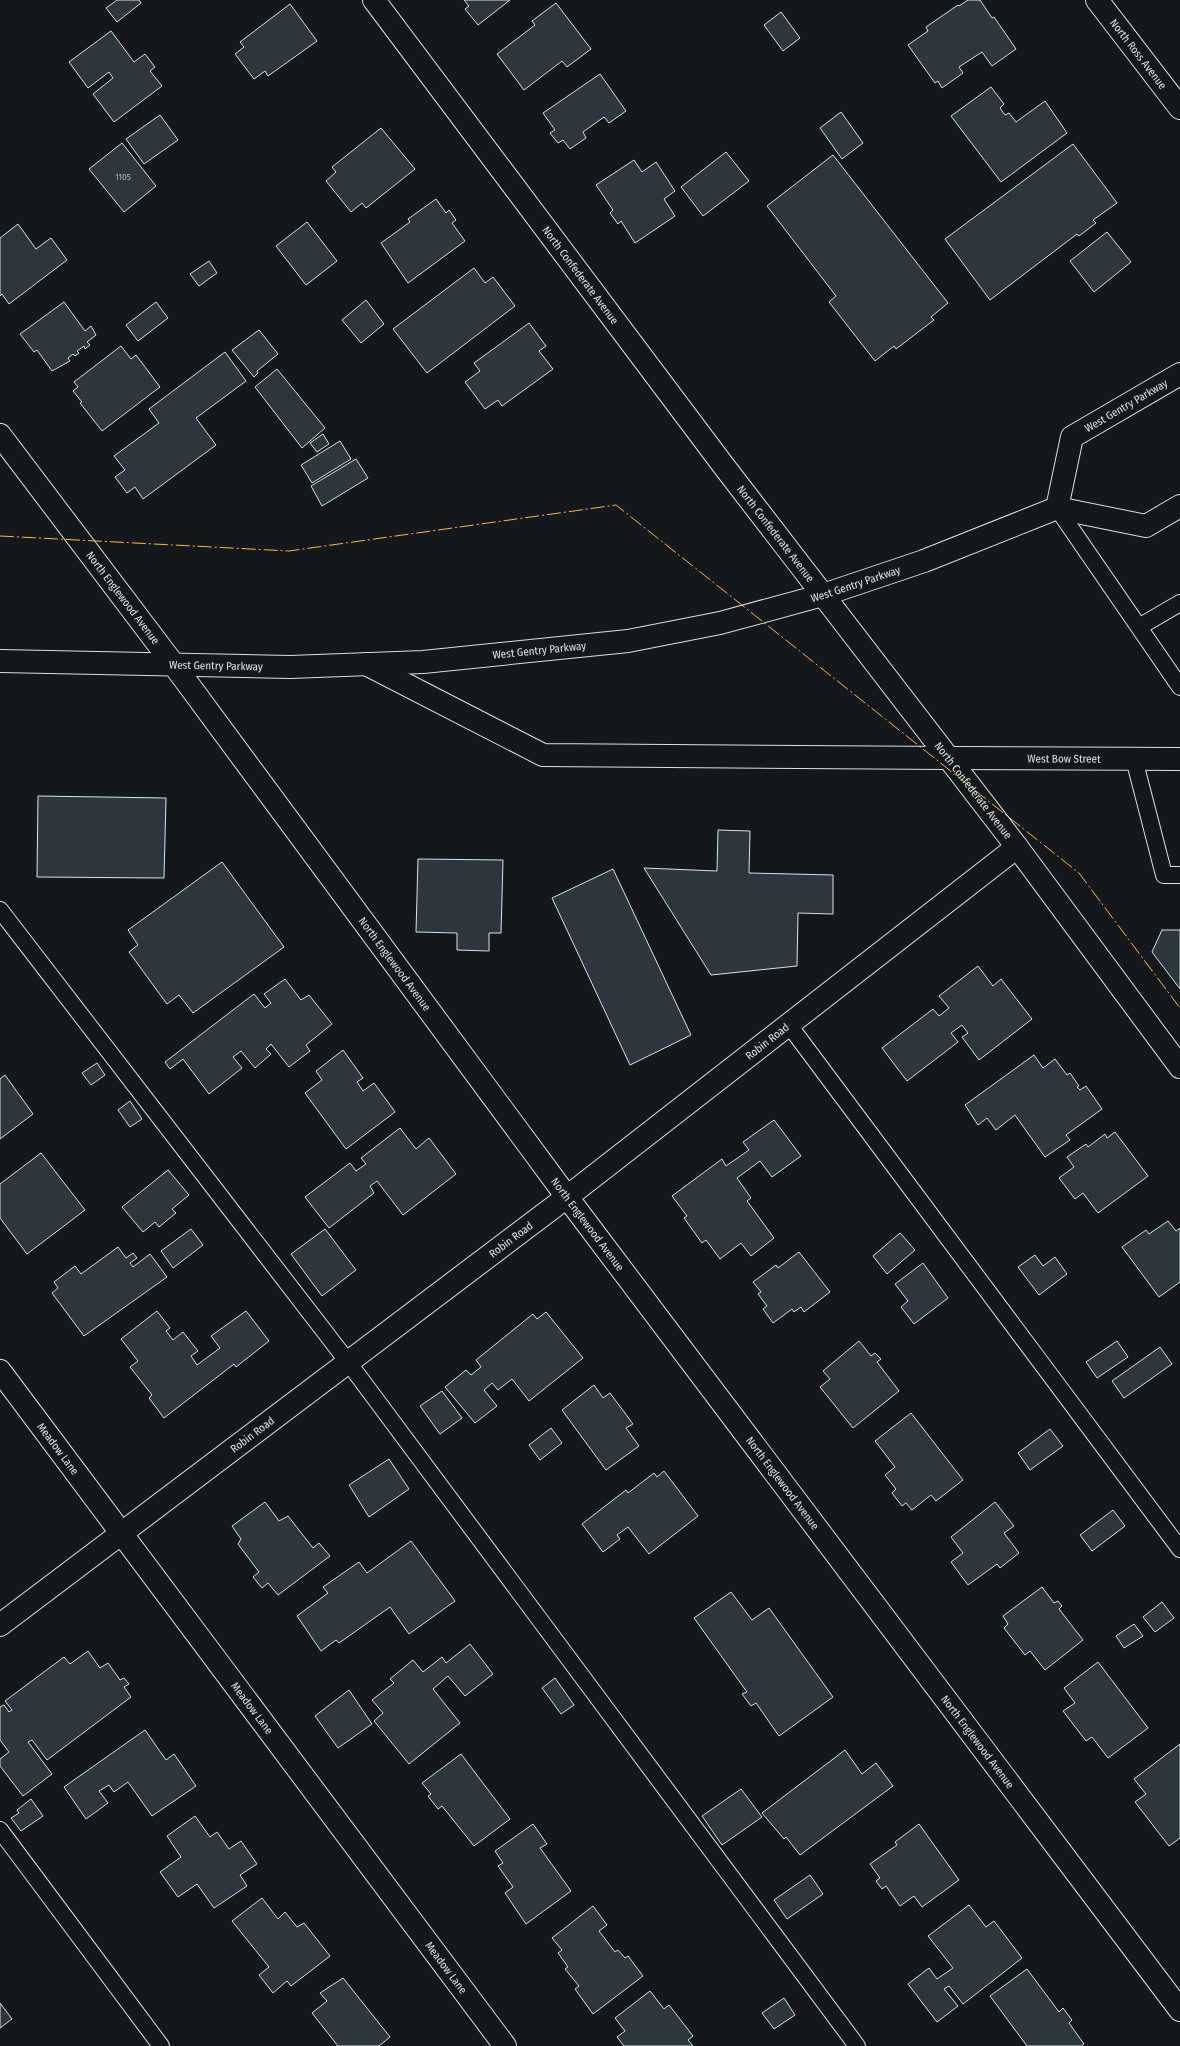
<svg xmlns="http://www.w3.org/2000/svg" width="1180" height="2046" font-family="'Fira Sans Condensed',sans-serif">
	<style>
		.building { fill: #2c363c; stroke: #d8e6dc }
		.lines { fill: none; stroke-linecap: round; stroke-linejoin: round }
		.service-casing { stroke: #d8e6dc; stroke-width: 18 }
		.minor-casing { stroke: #d8e6dc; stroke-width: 24 }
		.primary-casing { stroke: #d8e6dc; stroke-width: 24 }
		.service { stroke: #14181c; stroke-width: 16 }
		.minor { stroke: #14181c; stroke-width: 22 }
		.primary { stroke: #14181c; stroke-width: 22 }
		.power { stroke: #ffb74d; stroke-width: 1; stroke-dasharray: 14 3 2 3; stroke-linecap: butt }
		.labels { text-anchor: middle; stroke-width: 3; stroke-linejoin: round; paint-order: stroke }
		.number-label { font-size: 9px; fill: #adbab4 }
		.street-label { font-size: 11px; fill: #d8e6dc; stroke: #14181c }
	</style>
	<rect width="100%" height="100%" fill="#14181c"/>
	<!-- building -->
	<path class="building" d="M117 0H139L141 3 117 22 106 8Z
		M464 0H510L478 25 465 9 469 6Z
		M968 0H980L992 18 994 17 1016 49 992 66 982 52 959 67 963 73 942 88 938 81 935 83 908 45 928 31 926 27 958 5 959 6Z
		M556 3 591 49 567 67 562 61 524 90 497 54 535 25 532 21Z
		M290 4 317 41 268 76 265 71 254 79 235 54 244 47 240 42Z
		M781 12 800 38 783 51 764 25Z
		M111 31 134 62 145 54 155 67 150 71 162 86 114 122 93 94 113 78 109 72 88 88 69 62Z
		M600 74 626 111 609 123 604 117 583 132 586 138 570 149 563 140 558 143 550 133 555 130 543 113Z
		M991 87 1004 104 1000 108 1005 115 1009 113 1016 122 1045 101 1067 133 1001 182 951 116Z
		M841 112 863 143 842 159 820 128Z
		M160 115 178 140 144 164 126 139Z
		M381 128 415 169 366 208 362 203 351 212 326 181 336 172 332 167Z
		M122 143 156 186 124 212 89 169Z
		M1073 144 1117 203 1093 220 1096 223 1079 236 1077 234 990 300 945 239Z
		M726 152 749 181 703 216 681 187Z
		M833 155 948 303 931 317 934 320 896 349 894 346 875 361 829 302 836 296 767 206Z
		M634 160 642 172 656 162 675 191 664 199 675 216 635 243 621 221 618 224 610 213 613 210 596 185Z
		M436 199 446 213 449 210 456 220 452 223 465 241 408 283 381 243 410 222 408 219Z
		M307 222 337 261 306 285 276 246Z
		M18 224 36 249 51 238 67 260 9 304 2 294 0 296V238Z
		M1107 232 1131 262 1094 292 1070 261Z
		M209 261 217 273 199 286 190 274Z
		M474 268 485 283 493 277 515 306 427 373 393 329Z
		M366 300 384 324 361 343 342 320Z
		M64 302 85 331 91 326 96 335 87 342 90 345 85 349 84 346 77 351 79 353 75 356 73 354 68 358 70 361 52 371 37 350 34 352 20 334Z
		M156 302 168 318 138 341 126 325Z
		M529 323 546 346 539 351 553 369 502 406 498 400 485 409 465 382 480 371 474 363Z
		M259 330 278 354 257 371 258 373 254 377 232 350Z
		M121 346 131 359 136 355 160 387 102 431 80 403 82 402 73 391 78 387 74 382Z
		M225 352 246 381 196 418 216 445 143 499 135 487 127 493 115 477 125 470 114 456 159 423 149 409Z
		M277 369 325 428 302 448 255 387Z
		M323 434 329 444 317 452 310 443Z
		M340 441 351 459 312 483 301 465Z
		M356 459 368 478 322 506 311 486Z
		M38 796 166 798 164 878 37 877Z
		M718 830 750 831 749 873 833 875V914L798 913 797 966 711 975 644 868 717 871Z
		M418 859 503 860 501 933H489V951L457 950V933L416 932Z
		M222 862 284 947 193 1013 179 995 167 1004 129 952 138 945 128 930Z
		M613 869 691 1035 630 1065 552 898Z
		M1162 930H1180V989L1152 952Z
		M978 966 993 986 1001 979 1032 1019 979 1060 962 1037 968 1033 962 1025 951 1033 958 1042 907 1081 882 1048 933 1009 939 1016 949 1008 939 996Z
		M285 979 301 1000 309 995 332 1024 306 1045 310 1051 289 1067 271 1044 266 1049 271 1054 255 1068 241 1051 233 1057 242 1068 209 1094 183 1059 170 1069 165 1062 254 994 265 1008 271 1003 264 994Z
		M343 1050 363 1078 357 1082 363 1091 374 1083 395 1112 346 1149 305 1093 322 1080 316 1071Z
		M1034 1055 1043 1068 1055 1059 1067 1075 1070 1073 1079 1086 1077 1087 1080 1090 1086 1086 1102 1109 1066 1135 1070 1140 1045 1157 1015 1115 996 1130 987 1118 978 1125 965 1105Z
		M97 1063 105 1075 91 1085 82 1073Z
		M5 1075 33 1114 0 1139V1079Z
		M130 1101 142 1119 130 1127 118 1110Z
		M774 1120 801 1156 772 1177 760 1161 737 1178 751 1198 747 1201 774 1238 751 1256 741 1243 720 1259 706 1240 702 1243 684 1218 687 1216 672 1196 722 1159 726 1166 749 1150 743 1142Z
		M400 1128 416 1149 429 1138 456 1174 403 1215 377 1181 370 1186 374 1193 329 1228 305 1197 350 1163 356 1171 366 1164 361 1158Z
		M1115 1132 1148 1176 1098 1213 1083 1193 1075 1199 1059 1178 1074 1167 1067 1157 1086 1144 1088 1147 1105 1134 1107 1138Z
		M41 1153 85 1210 27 1254 0 1218V1184Z
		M168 1170 189 1195 172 1209 176 1213 159 1227 155 1222 143 1232 122 1207Z
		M1168 1221 1176 1231 1180 1228V1282L1159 1297 1122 1247 1146 1230 1149 1234Z
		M191 1229 203 1245 173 1268 161 1251Z
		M325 1229 356 1270 322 1296 291 1254Z
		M900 1233 915 1250 887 1274 873 1256Z
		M118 1247 126 1258 133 1253 137 1258 130 1263 133 1267 150 1254 167 1277 84 1336 52 1293 58 1288 54 1282 75 1266 81 1274Z
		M799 1252 830 1292 804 1312 801 1307 794 1312 792 1309 773 1323 763 1309 767 1306 758 1294 761 1292 753 1282 776 1265 778 1268Z
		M1035 1255 1043 1266 1055 1257 1067 1274 1039 1295 1018 1267Z
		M923 1263 948 1298 914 1324 901 1307 908 1301 895 1284Z
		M157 1311 170 1328 166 1331 173 1340 183 1332 198 1351 191 1356 197 1365 220 1348 211 1336 246 1311 269 1341 236 1367 234 1364 164 1418 149 1398 152 1395 130 1367 138 1361 121 1339Z
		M546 1312 583 1358 529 1401 512 1379 498 1390 492 1383 484 1390 497 1406 475 1423 445 1387 466 1370 471 1375 481 1367 476 1360 533 1314 537 1319Z
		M859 1341 871 1356 875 1353 881 1359 877 1362 899 1391 853 1428 820 1387 830 1379 823 1371Z
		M1117 1341 1128 1357 1097 1378 1086 1362Z
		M1160 1347 1172 1364 1124 1398 1112 1381Z
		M594 1385 603 1398 610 1393 633 1424 626 1428 639 1446 606 1470 562 1410Z
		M442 1391 462 1418 440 1434 420 1406Z
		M911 1413 963 1480 936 1501 931 1495 912 1510 906 1503 902 1506 892 1493 896 1489 885 1475 895 1467 875 1441Z
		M551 1428 562 1443 540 1460 529 1445Z
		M1050 1429 1063 1446 1030 1470 1018 1453Z
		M389 1459 409 1489 369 1517 349 1485Z
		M664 1471 698 1516 649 1554 628 1527 617 1535 620 1539 603 1552 582 1524 626 1490 628 1493 654 1473 657 1477Z
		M265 1502 279 1521 288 1516 313 1548 319 1543 330 1556 278 1595 268 1583 262 1588 253 1577 259 1572 238 1544 241 1539 232 1526Z
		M995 1502 1014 1526 1004 1533 1019 1553 1000 1568 997 1564 968 1585 951 1562 963 1553 951 1537Z
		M1113 1510 1125 1526 1092 1551 1080 1535Z
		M411 1541 455 1601 409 1634 390 1607 339 1643 336 1640 321 1651 297 1616 328 1593 323 1587 359 1562 367 1573Z
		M1042 1587 1054 1603 1058 1601 1062 1606 1059 1609 1083 1640 1045 1670 1030 1651 1025 1655 1004 1628 1008 1624 1003 1616Z
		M731 1592 752 1620 769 1608 833 1697 779 1736 756 1703 751 1706 742 1694 747 1692 694 1618Z
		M1162 1602 1174 1618 1155 1632 1143 1617Z
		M1134 1624 1143 1636 1124 1648 1116 1636Z
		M470 1644 493 1674 465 1696 448 1676 433 1689 460 1723 409 1764 374 1721 383 1713 372 1700 394 1683 390 1679 413 1660 423 1672 442 1657 446 1663Z
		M88 1651 100 1668 108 1663 120 1680 124 1678 129 1684 124 1687 131 1697 47 1760 32 1740 28 1742 52 1774 23 1796 0 1766V1759L9 1752 0 1740V1707L4 1705 9 1712 12 1710 5 1701 64 1657 70 1664Z
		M1098 1662 1148 1728 1108 1758 1092 1737 1086 1741 1063 1711 1075 1703 1064 1688Z
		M555 1678 574 1705 561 1714 542 1688Z
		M349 1690 372 1724 338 1748 315 1716Z
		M145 1730 166 1760 174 1754 196 1786 152 1816 128 1782 114 1792 109 1785 99 1791 108 1803 86 1819 64 1787Z
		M1180 1744V1838L1169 1846 1135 1802 1146 1794 1134 1779Z
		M845 1750 862 1774 876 1763 893 1786 800 1855 786 1837 784 1839 762 1813Z
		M461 1754 510 1819 474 1846 442 1806 438 1809 428 1796 431 1794 422 1783Z
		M741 1789 762 1817 722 1845 702 1816Z
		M31 1799 43 1816 21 1831 11 1818 19 1813 17 1810Z
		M195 1816 210 1837 217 1832 229 1849 241 1841 257 1864 240 1875 247 1886 214 1908 197 1884 178 1897 160 1872 181 1857 167 1836Z
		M533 1824 547 1844 540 1848 571 1891 526 1924 505 1893 513 1887 498 1866 503 1863 495 1851Z
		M919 1824 959 1880 922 1907 914 1896 900 1906 886 1886 882 1889 876 1881 880 1878 870 1864 897 1845 895 1842Z
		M810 1875 823 1894 787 1919 774 1900Z
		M262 1898 278 1919 285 1912 297 1927 304 1923 330 1956 291 1986 287 1981 273 1993 259 1975 269 1967 232 1921Z
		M969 1905 986 1927 994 1921 1022 1958 963 2004 949 1986 944 1989 958 2006 937 2022 908 1984 929 1968 937 1979 953 1968 928 1936Z
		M593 1906 607 1925 599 1931 615 1952 618 1950 625 1958 628 1956 643 1976 593 2014 575 1989 579 1986 565 1969 568 1967 558 1953 562 1950 552 1938Z
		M1027 1969 1059 2012 1063 2008 1072 2020 1069 2023 1084 2044 1081 2046H1027L990 1996Z
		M343 1978 390 2037 379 2046H338L312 2013 327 2001 320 1993Z
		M650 1991 664 2009 669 2005 693 2036 688 2040 693 2046H624L617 2037 625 2031 615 2018Z
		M784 1998 795 2015 774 2029 762 2013Z
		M0 2003 12 2019 0 2028Z"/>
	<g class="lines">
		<!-- service casing -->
		<g class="service-casing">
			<path id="service" d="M1057 508 1180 687
				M1139 627 1180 603
				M1134 759 1164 875H1180
				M0 910 348 1362 857 2046
				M789 1025 1180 1549
				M0 1830 161 2046"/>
		</g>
		<!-- minor casing -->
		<g class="minor-casing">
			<g id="minor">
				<path id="s1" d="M374 0 723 465 1017 847 1180 1067"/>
				<path id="s2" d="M1097 0 1180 108"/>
				<path id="s3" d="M0 435 174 665 567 1197 1180 2010"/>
				<path id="s4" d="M947 758 1180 759"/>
				<path id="s5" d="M0 1371 505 2046"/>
				<path id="s6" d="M0 1625 567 1197 1017 847"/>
			</g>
		</g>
		<!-- primary casing -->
		<g class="primary-casing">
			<g id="primary">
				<path id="s7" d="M1057 508 1072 437 1180 374"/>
				<path id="s8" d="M0 661 290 667 423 662 628 641 720 623 823 595 924 561 1057 508 1146 526 1180 506"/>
				<path d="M366 664 543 755 947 758"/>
			</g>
		</g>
		<!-- service -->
		<use href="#service" class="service"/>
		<!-- minor -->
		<use href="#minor" class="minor"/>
		<!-- primary -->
		<use href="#primary" class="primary"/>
		<!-- power -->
		<path class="power" d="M0 536 289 551 616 505 1079 873 1180 1008"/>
	</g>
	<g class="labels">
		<!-- number labels -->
		<g class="number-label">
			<text x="123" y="180">1105</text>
		</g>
		<!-- street labels -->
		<g class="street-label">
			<text dy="4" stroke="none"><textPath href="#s2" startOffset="68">North Ross Avenue</textPath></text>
			<text dy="4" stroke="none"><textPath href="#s1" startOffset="344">North Confederate Avenue</textPath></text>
			<text dy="4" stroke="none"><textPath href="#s7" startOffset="135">West Gentry Parkway</textPath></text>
			<text dy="4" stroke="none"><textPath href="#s1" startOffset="668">North Confederate Avenue</textPath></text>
			<text dy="4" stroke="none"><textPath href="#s8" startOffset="864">West Gentry Parkway</textPath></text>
			<text dy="4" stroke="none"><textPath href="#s3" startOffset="204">North Englewood Avenue</textPath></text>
			<text dy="4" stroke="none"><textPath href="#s8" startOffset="540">West Gentry Parkway</textPath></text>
			<text dy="4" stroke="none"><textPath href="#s8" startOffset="216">West Gentry Parkway</textPath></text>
			<text dy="4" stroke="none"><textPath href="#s4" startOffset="117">West Bow Street</textPath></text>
			<text dy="4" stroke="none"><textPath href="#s1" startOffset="992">North Confederate Avenue</textPath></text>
			<text dy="4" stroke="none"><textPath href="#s3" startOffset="660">North Englewood Avenue</textPath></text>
			<text dy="4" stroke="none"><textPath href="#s6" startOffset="964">Robin Road</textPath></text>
			<text dy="4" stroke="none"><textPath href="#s3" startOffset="984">North Englewood Avenue</textPath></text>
			<text dy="4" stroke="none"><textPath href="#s6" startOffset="640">Robin Road</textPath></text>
			<text dy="4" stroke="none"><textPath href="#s6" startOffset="316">Robin Road</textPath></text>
			<text dy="4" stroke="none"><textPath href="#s5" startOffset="97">Meadow Lane</textPath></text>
			<text dy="4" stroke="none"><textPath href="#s3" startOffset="1308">North Englewood Avenue</textPath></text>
			<text dy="4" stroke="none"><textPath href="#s5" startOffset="421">Meadow Lane</textPath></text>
			<text dy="4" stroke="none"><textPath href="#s3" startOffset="1632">North Englewood Avenue</textPath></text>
			<text dy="4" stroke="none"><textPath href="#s5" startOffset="745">Meadow Lane</textPath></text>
		</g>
	</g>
</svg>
